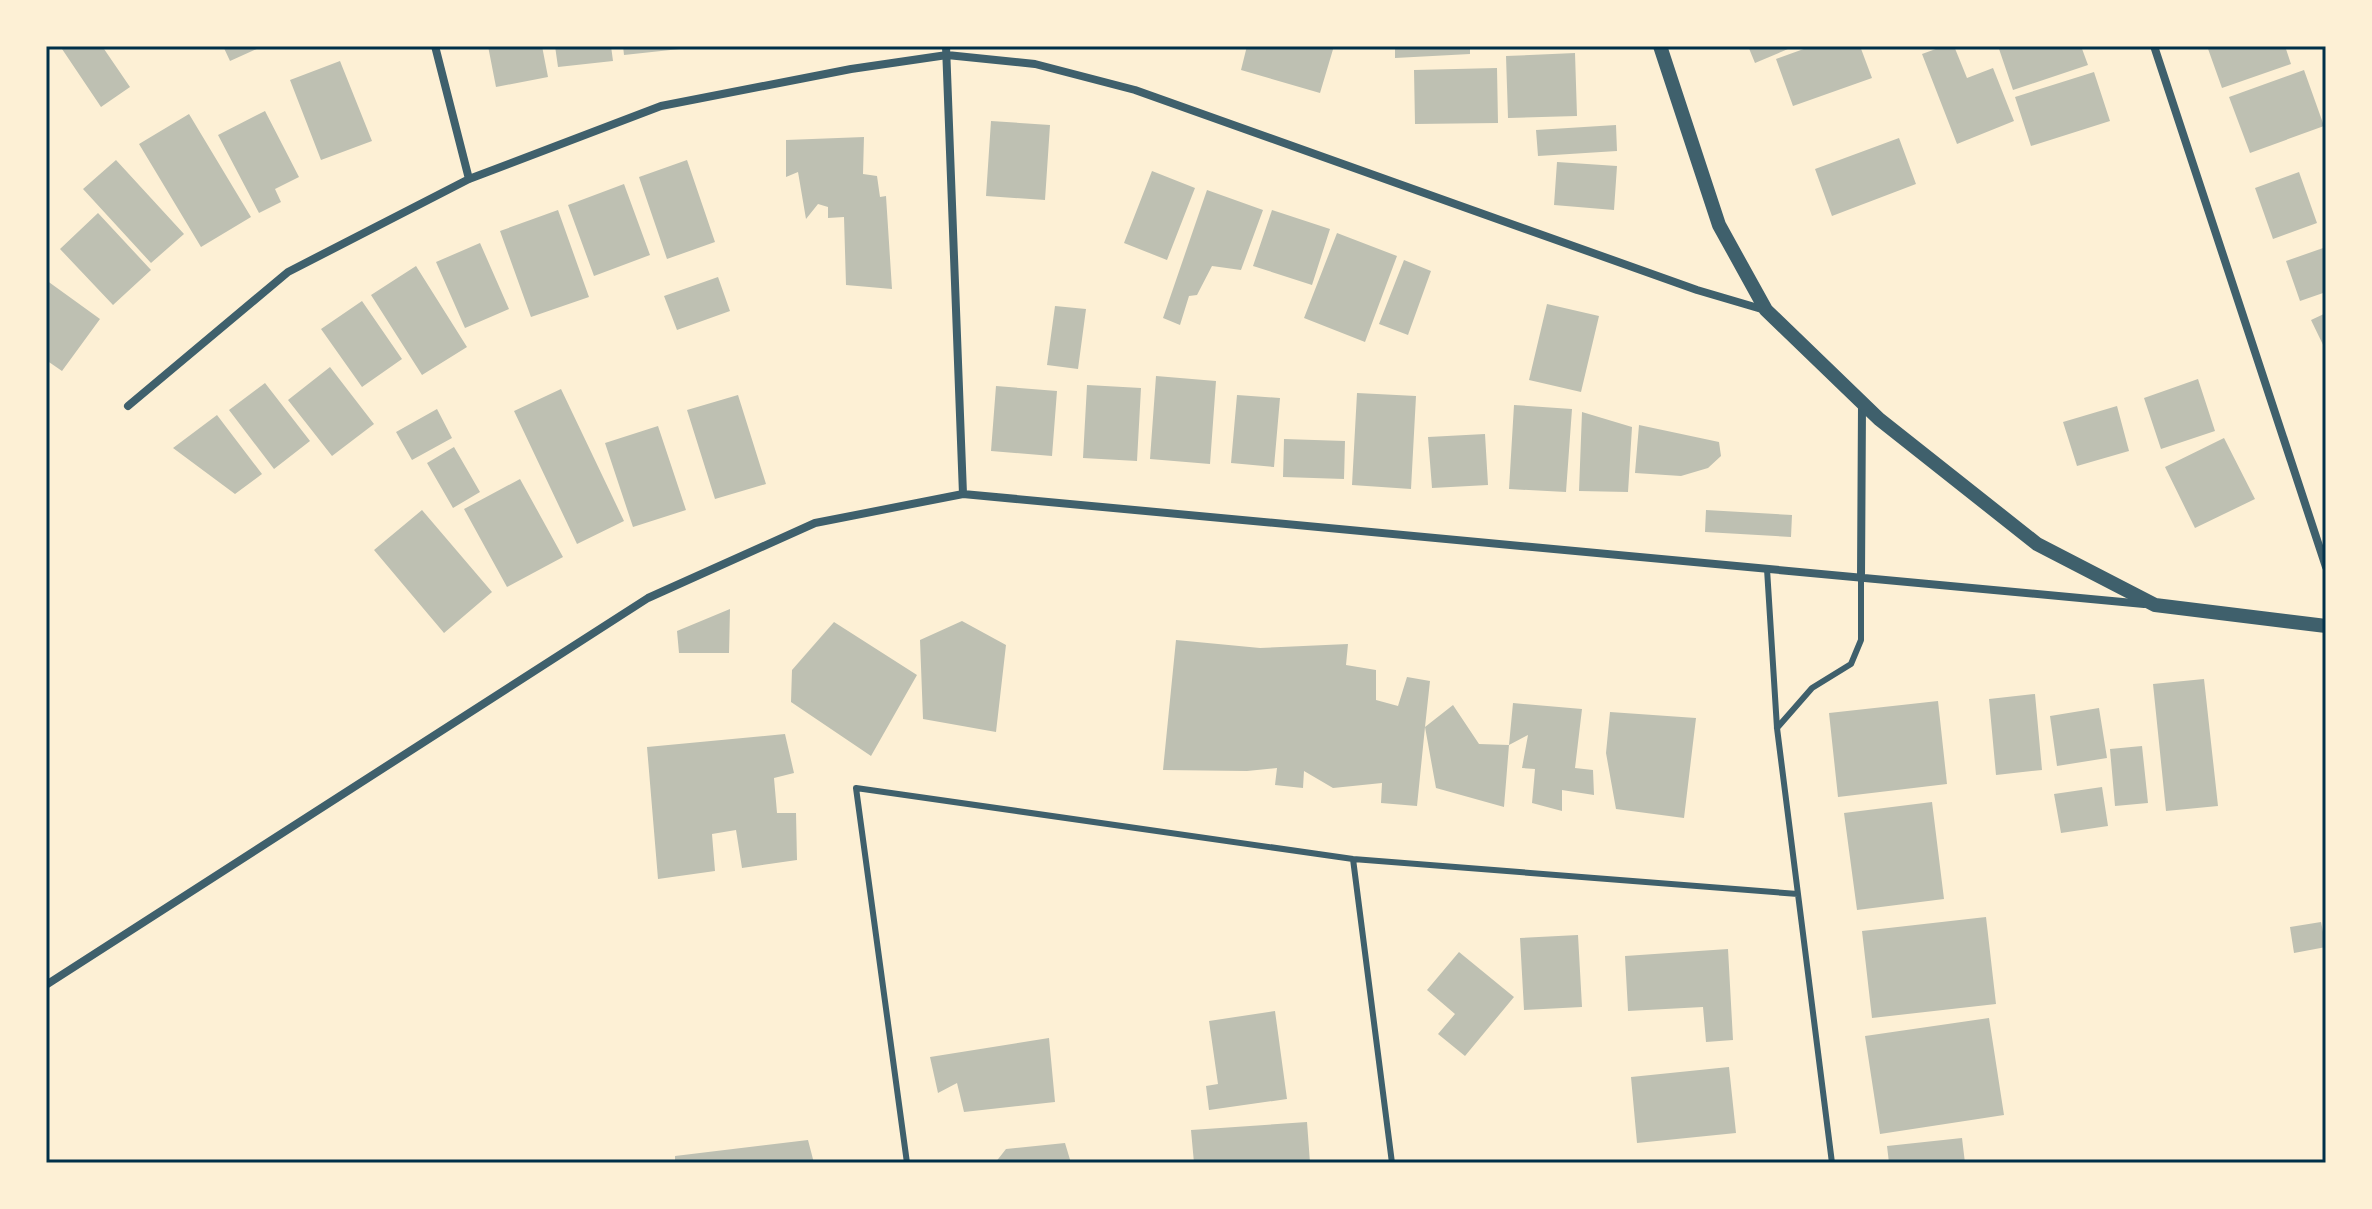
<svg xmlns="http://www.w3.org/2000/svg" width="2372" height="1209" font-family="'Asap Condensed',sans-serif">
	<style>
		.building { fill: #bec0b2 }
		.lines { fill: none; stroke-linecap: round; stroke-linejoin: round }
		.service { stroke: #3f606c; stroke-width: 6 }
		.minor { stroke: #3f606c; stroke-width: 8 }
		.tertiary { stroke: #3f606c; stroke-width: 14 }
		.neatline { fill: none; stroke: #003049; stroke-width: 3 }
	</style>
	<rect width="100%" height="100%" fill="#fdf0d5"/>
	<!-- building -->
	<path class="building" d="M60 46H102L130 87 101 107Z
		M223 46H258L259 48 230 61Z
		M488 46H542L548 77 496 87Z
		M555 46H611L613 61 558 67Z
		M623 46H689V48L624 55Z
		M1247 46H1334L1320 93 1241 70Z
		M1395 46H1470V54L1395 58Z
		M1748 46H1795L1755 63Z
		M1812 46H1860L1872 78 1793 106 1776 59Z
		M1944 46H1954L1967 78 1993 68 2014 121 1957 144 1922 54Z
		M1998 46H2081L2088 65 2013 90Z
		M2207 46H2285L2291 64 2222 88Z
		M1575 53 1577 116 1508 118 1506 56Z
		M340 61 372 141 321 160 290 80Z
		M1497 68 1498 123 1415 124 1414 70Z
		M2304 70 2324 126 2250 153 2229 97Z
		M2094 72 2110 121 2031 146 2015 97Z
		M265 111 299 177 275 189 281 202 259 213 218 135Z
		M189 114 251 217 201 247 139 144Z
		M991 121 1050 125 1045 200 986 196Z
		M1616 125 1617 151 1538 156 1536 130Z
		M864 137 863 174 877 176 880 197 886 196 892 289 846 285 844 217 828 218V207L818 204 806 219 798 172 786 177V140Z
		M1899 138 1916 184 1832 216 1815 169Z
		M116 160 184 234 151 263 83 189Z
		M687 160 715 242 667 259 639 177Z
		M1557 162 1617 166 1614 210 1554 205Z
		M1152 171 1195 188 1167 260 1124 243Z
		M2299 172 2317 223 2273 239 2255 188Z
		M624 184 650 255 594 276 568 205Z
		M1207 190 1263 210 1241 270 1212 266 1197 295 1189 296 1180 325 1163 318Z
		M558 210 589 297 531 317 500 231Z
		M1272 210 1330 229 1312 285 1253 266Z
		M98 213 151 270 113 305 60 249Z
		M1337 233 1397 256 1365 342 1304 318Z
		M480 243 509 309 465 328 436 262Z
		M2326 247V292L2300 301 2286 261Z
		M1404 260 1431 271 1408 335 1379 324Z
		M416 266 467 347 422 375 371 295Z
		M718 277 730 311 677 330 664 296Z
		M46 280 100 319 62 371 46 360Z
		M362 301 402 359 362 387 321 329Z
		M1547 304 1599 316 1581 392 1529 380Z
		M1055 306 1086 309 1078 369 1047 365Z
		M2326 313V351L2311 320Z
		M330 367 374 424 332 456 288 400Z
		M1156 376 1216 381 1210 464 1150 459Z
		M2198 379 2215 431 2161 449 2144 398Z
		M265 383 310 441 274 469 229 410Z
		M1087 385 1141 388 1137 461 1083 458Z
		M996 386 1057 391 1052 456 991 451Z
		M561 389 624 521 577 544 514 411Z
		M1357 393 1416 396 1411 489 1352 485Z
		M738 395 766 484 715 499 687 410Z
		M1237 395 1280 398 1274 467 1231 463Z
		M1514 405 1572 409 1566 492 1509 489Z
		M2117 406 2129 451 2077 466 2063 422Z
		M437 409 452 438 412 460 396 432Z
		M1582 412 1632 427 1628 492 1579 491Z
		M217 415 262 474 235 494 173 448Z
		M1639 425 1719 442 1721 456 1708 468 1681 476 1635 473Z
		M658 426 686 510 633 527 605 443Z
		M1485 434 1488 485 1432 488 1428 437Z
		M2224 438 2255 499 2195 528 2165 467Z
		M1284 439 1345 441 1344 479 1283 477Z
		M454 447 480 492 453 508 427 463Z
		M520 479 563 557 507 587 464 509Z
		M422 510 492 592 444 633 374 550Z
		M1706 510 1792 515 1791 537 1705 532Z
		M730 609 729 653H679L677 631Z
		M962 621 1006 645 996 732 923 719 920 640Z
		M834 622 917 675 871 756 791 702 792 670Z
		M1176 640 1260 648 1348 644 1346 665 1376 670V700L1398 706 1407 677 1430 681 1425 727 1453 705 1479 744 1509 745 1504 807 1436 788 1425 727 1417 806 1381 803 1382 783 1333 788 1304 771 1303 788 1275 785 1277 768 1247 771 1163 770Z
		M2204 679 2218 806 2166 811 2153 684Z
		M2035 694 2042 770 1996 775 1989 699Z
		M1938 701 1947 784 1838 797 1829 713Z
		M1513 703 1582 709 1575 768 1593 770 1594 795 1562 790V811L1532 803 1535 769 1522 768 1528 735 1509 745Z
		M2099 708 2107 758 2057 766 2050 716Z
		M1610 712 1696 718 1684 818 1616 809 1606 753Z
		M785 734 794 773 774 778 777 813H796L797 860 742 868 736 830 712 834 715 871 658 879 647 747Z
		M2142 746 2148 803 2115 806 2110 749Z
		M2102 787 2108 826 2061 833 2054 794Z
		M1932 802 1944 899 1857 910 1844 813Z
		M1986 917 1996 1004 1872 1018 1862 931Z
		M2321 922 2326 947 2294 953 2290 927Z
		M1578 935 1582 1007 1524 1010 1520 938Z
		M1728 949 1733 1040 1706 1042 1703 1007 1628 1011 1625 956Z
		M1459 952 1514 997 1465 1056 1438 1034 1455 1014 1427 990Z
		M1275 1011 1287 1099 1209 1110 1206 1086 1218 1084 1209 1021Z
		M1989 1018 2004 1115 1880 1134 1865 1036Z
		M1049 1038 1055 1102 964 1112 957 1083 938 1093 930 1057Z
		M1729 1067 1736 1133 1637 1143 1631 1077Z
		M1307 1122 1310 1163H1194L1191 1130Z
		M1962 1138 1965 1163H1889L1887 1146Z
		M808 1140 814 1163H675V1156Z
		M1065 1143 1071 1163H995L1006 1149Z"/>
	<g class="lines">
		<!-- service -->
		<path class="service" d="M1767 569 1777 728 1832 1163
			M1777 728 1812 688 1851 664 1861 640V578
			M1353 859 1392 1163
			M907 1163 856 788 1353 859 1798 894"/>
		<!-- minor -->
		<path class="minor" d="M435 46 469 179
			M946 46 963 494
			M2154 46 2326 567
			M128 406 288 272 469 179 661 106 851 69 947 55 1035 64 1135 90 1697 290 1765 310
			M1861 578 1862 405
			M46 985 648 598 815 523 963 494 2144 604"/>
		<!-- tertiary -->
		<path class="tertiary" d="M1660 46 1719 225 1766 310 1879 419 2037 544 2155 605 2326 626"/>
	</g>
	<!-- border -->
	<rect width="2372" height="1209" fill="none" stroke="#fdf0d5" stroke-width="96"/>
	<rect x="48" y="48" width="2276" height="1113" class="neatline"/>
</svg>
